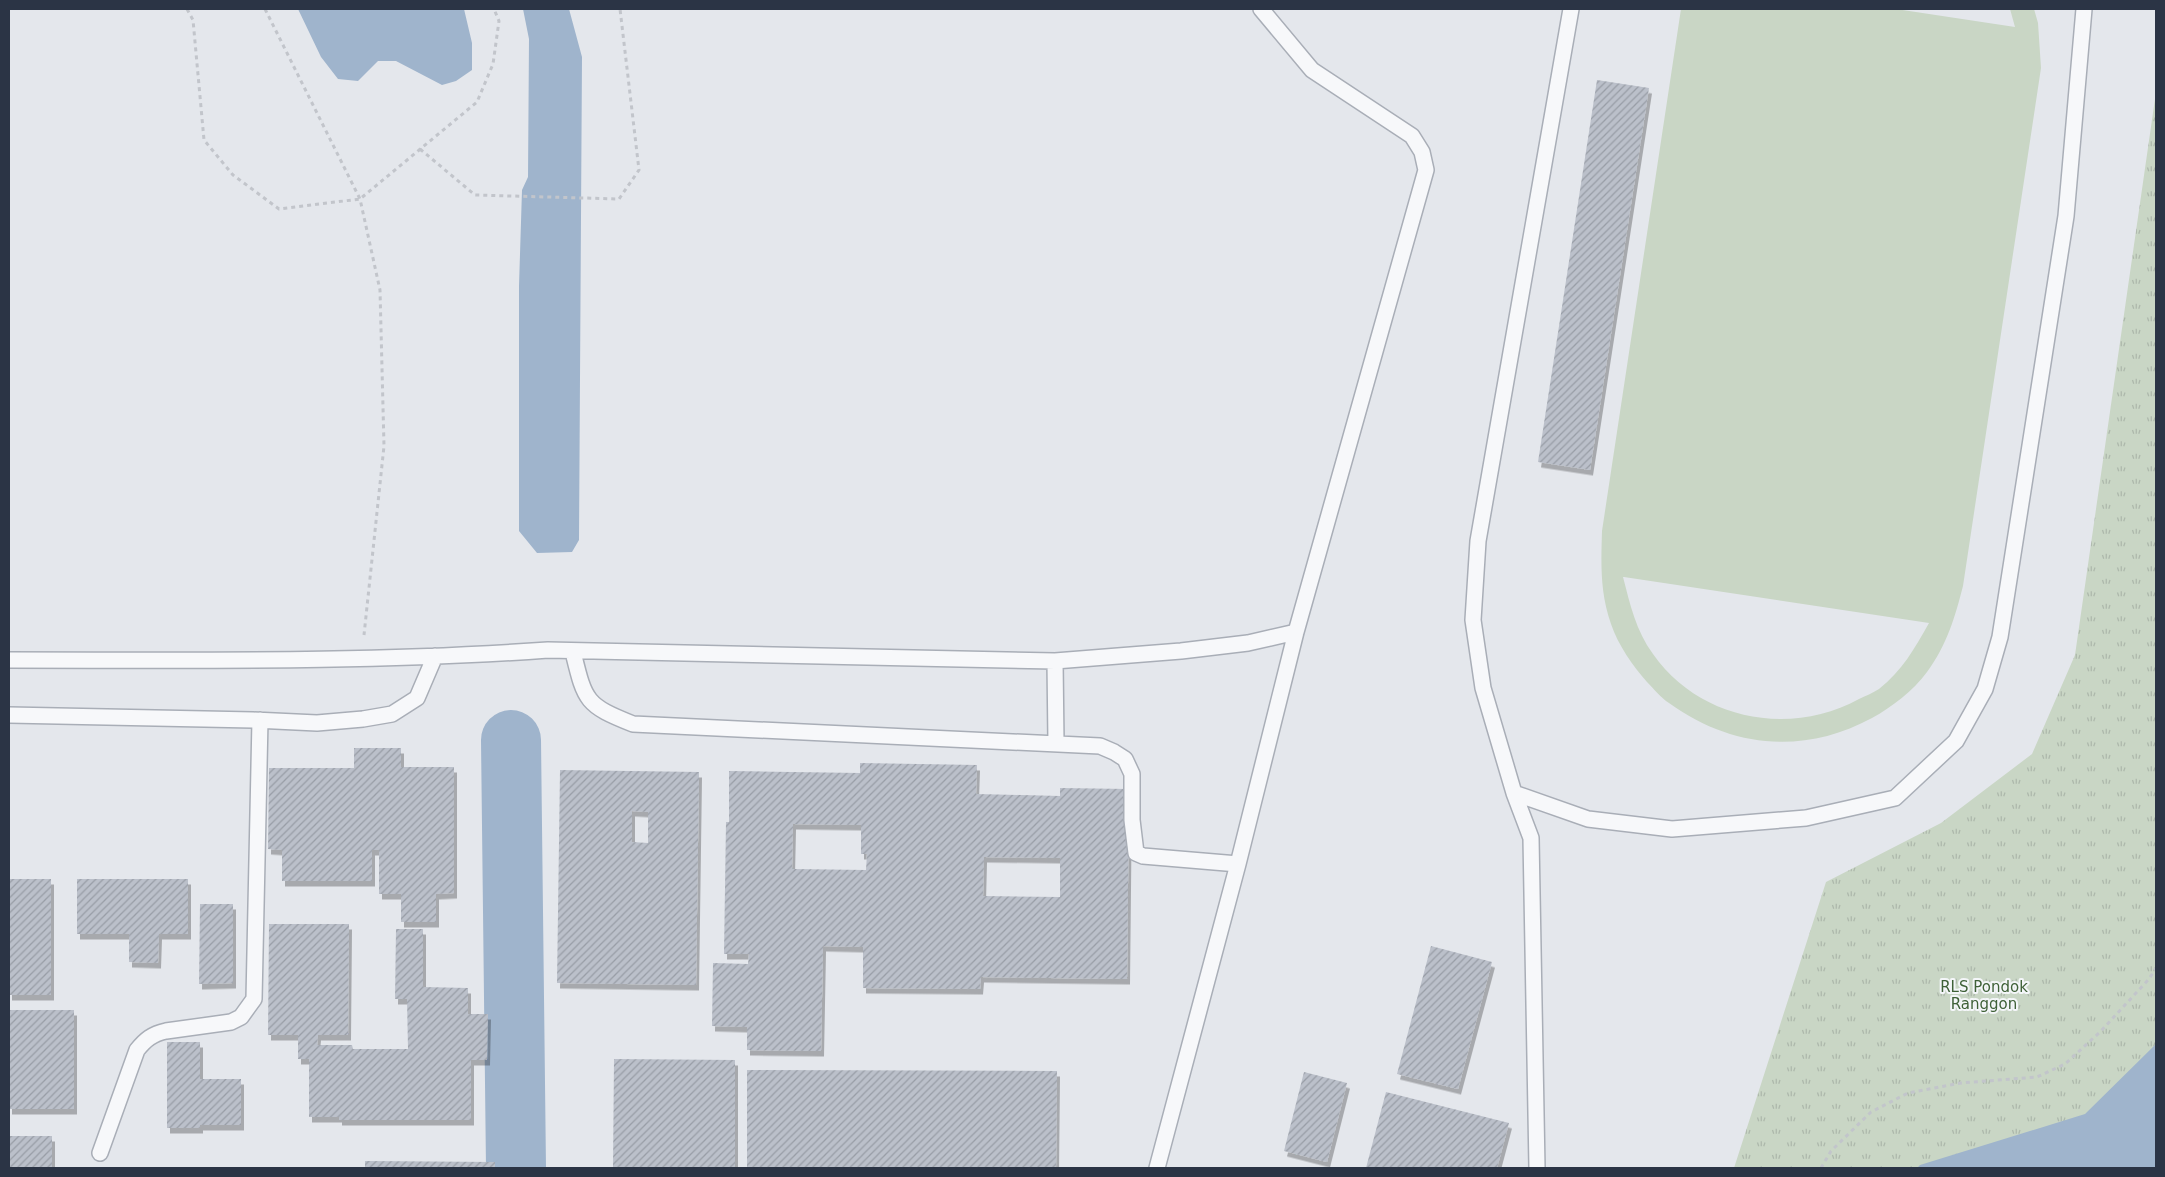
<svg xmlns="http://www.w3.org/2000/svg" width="2165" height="1177" font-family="'DejaVu Sans',sans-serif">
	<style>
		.park { fill: url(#park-tufts) }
		.pitch { fill: #c9d6c5; fill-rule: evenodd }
		.water { fill: #9fb4cc }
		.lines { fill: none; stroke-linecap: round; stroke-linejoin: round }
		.river { stroke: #9fb4cc; stroke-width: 60 }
		.building { fill: url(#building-hatch); fill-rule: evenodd; filter: url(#shadow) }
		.lane-casing { stroke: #a9aeb7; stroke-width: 18 }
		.path { stroke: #c2c5cb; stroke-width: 3; stroke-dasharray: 4 4; stroke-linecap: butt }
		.lane { stroke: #f7f8fa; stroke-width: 15 }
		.labels { text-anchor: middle; stroke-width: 4; stroke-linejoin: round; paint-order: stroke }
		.park-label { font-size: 15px; fill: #3f6138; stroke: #f4f6f9 }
	</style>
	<defs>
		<pattern id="park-tufts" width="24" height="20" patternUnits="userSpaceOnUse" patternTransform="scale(1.25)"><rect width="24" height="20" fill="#c9d6c5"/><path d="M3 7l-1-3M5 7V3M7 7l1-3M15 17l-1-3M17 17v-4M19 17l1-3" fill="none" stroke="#adb8ab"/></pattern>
		<pattern id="building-hatch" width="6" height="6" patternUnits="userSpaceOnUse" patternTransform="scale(1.25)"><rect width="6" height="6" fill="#bbc0ca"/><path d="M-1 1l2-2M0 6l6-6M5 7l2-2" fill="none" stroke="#989da6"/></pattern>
		<filter id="shadow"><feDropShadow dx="3" dy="5.5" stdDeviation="0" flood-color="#0004"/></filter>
	</defs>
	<rect width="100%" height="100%" fill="#e4e7ec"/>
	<!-- park -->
	<path class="park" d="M2156 92V1168H1734L1826 882 1941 823 2032 754 2075 655Z"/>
	<!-- pitch -->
	<path class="pitch" d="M1681 9H1896L2015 27 2010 9H2034L2038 23 2041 68 1963 586C1955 617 1947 645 1927 672 1913 691 1892 707 1872 718 1804 755 1731 748 1669 703 1661 698 1654 689 1647 682 1633 666 1618 645 1611 624 1600 592 1601 565 1602 531ZM1623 577H1624L1929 623C1915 648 1902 671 1879 689 1873 693 1865 696 1859 699 1790 737 1699 720 1653 654 1636 631 1630 604 1623 577Z"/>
	<!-- water -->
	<path class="water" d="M298 9H464L472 43V70L456 81 442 85 396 61H378L358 81 338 79 321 57Z
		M523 9H569L582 57 579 540 572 552 537 553 519 531V286L522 190 528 177 529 39Z
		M2156 1044V1168H1917L1920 1165 2085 1114Z"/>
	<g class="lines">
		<!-- river -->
		<path class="river" d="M511 740 516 1168"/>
	</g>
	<!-- building -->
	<path class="building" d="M1597 80 1649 88 1590 470 1538 462Z
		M354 748H401V767H454V893L436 894V922H401V894H379V850H372V881H282V850L268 849 269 768H354Z
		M860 763 977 765 976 794 1060 796V788L1129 789 1127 979 981 977 980 989 863 988V947L823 946 821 1051 747 1050V1027L712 1026 713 963 748 964 749 954H724L726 822H729V771L860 773ZM793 824 861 825V854H867L866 870 792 869ZM984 857 1060 858V897L983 896Z
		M560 770 699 772 696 985 557 983ZM632 811 648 812V843L632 842Z
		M9 879H51V995H9Z
		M77 879H188V934H159L158 963 129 962V934H77Z
		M200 904H233V983L199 984Z
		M269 924H349L348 1035H318L317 1045H352L353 1049H408L407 999H395L396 929H423V987L468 988V1014H488L487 1060H471V1120H339V1117H309V1059H298V1035H268Z
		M1431 946 1492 962 1458 1089 1397 1074Z
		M9 1010H74V1109H9Z
		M167 1042H200V1079H241V1125H200V1128H167Z
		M614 1059 735 1060V1168H613Z
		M747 1070 1057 1071 1056 1168H747Z
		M1304 1072 1347 1083 1327 1162 1284 1151Z
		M1386 1092 1509 1123 1497 1168H1366Z
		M9 1136H52V1168H9Z
		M365 1161 495 1162V1168H365Z"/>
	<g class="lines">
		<!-- lane casing -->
		<g class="lane-casing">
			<path id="lane" d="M1571 9 1478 541 1473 620 1483 688 1514 793 1588 819 1672 829 1806 818 1895 798 1956 741 1985 689 2000 637 2066 216 2084 9
				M573 652C585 701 585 705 633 724L1100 746 1114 752 1125 759 1132 774V820L1136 853 1143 856 1238 864
				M9 660C188 660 369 663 548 650L1055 661 1181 651 1248 643 1296 632
				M1055 661 1056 743
				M9 715 253 720 317 723 363 719 392 714 417 698 435 656
				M1514 793 1531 838 1537 1168
				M100 1153 137 1050C145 1040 152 1034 166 1031L231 1022 241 1017 254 999 260 720
				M1157 1168 1238 864 1296 632 1426 170 1422 152 1412 136 1312 70 1261 9"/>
		</g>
		<!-- path -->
		<path class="path" d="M187 9 193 20 204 140 233 175 279 209 360 199 477 102 493 64 499 21 494 9
			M265 9 360 199 380 290 384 446 364 635
			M420 149 475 195 619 199 639 170 620 9
			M1821 1168 1831 1151 1871 1112 1908 1093 1961 1083 2037 1077 2065 1064 2100 1032 2149 979 2156 968"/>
		<!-- lane -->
		<use href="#lane" class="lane"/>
	</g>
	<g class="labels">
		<!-- park labels -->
		<g class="park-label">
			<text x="1984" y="992">RLS Pondok<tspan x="1984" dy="17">Ranggon</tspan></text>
		</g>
	</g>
	<!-- border -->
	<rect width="2165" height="1177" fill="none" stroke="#2b3445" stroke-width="20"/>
</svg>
